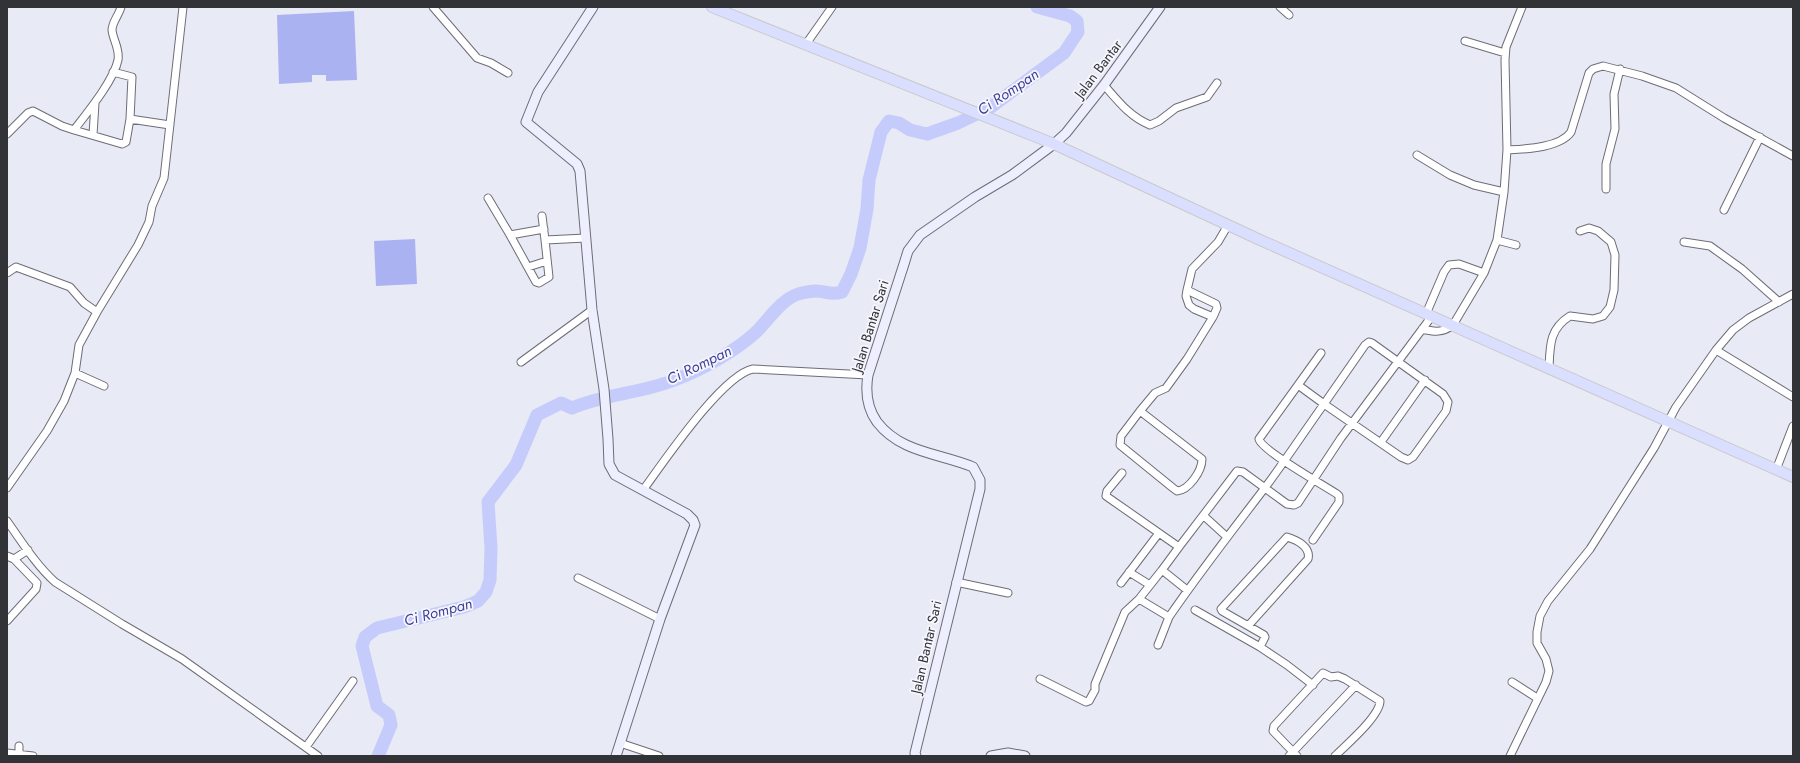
<svg xmlns="http://www.w3.org/2000/svg" width="1800" height="763" font-family="Jost,sans-serif">
	<style>
		.green { fill: #abb2f1 }
		.lines { fill: none; stroke-linecap: round; stroke-linejoin: round }
		.river { stroke: #c5ccfb; stroke-width: 13 }
		.street-casing { stroke: #6c6d77; stroke-width: 9 }
		.secondary-casing { stroke: #6c6d77; stroke-width: 11 }
		.primary-casing { stroke: #cacacb; stroke-width: 12 }
		.street { stroke: #fff; stroke-width: 7 }
		.secondary { stroke: #edefff; stroke-width: 9 }
		.primary { stroke: #dbdfff; stroke-width: 10 }
		.labels { text-anchor: middle; stroke-width: 3.5; stroke-linejoin: round; paint-order: stroke }
		.street-label { font-size: 14px; fill: #323337; stroke: #f6f7fe }
		.water-label { font-size: 15px; font-style: italic; fill: #414098; stroke: #f6f7fe }
	</style>
	<rect width="100%" height="100%" fill="#e8eaf5"/>
	<!-- green -->
	<path class="green" d="M354 11 357 80 326 81V75H312V82L279 84 277 15Z
		M415 239 417 284 376 286 374 241Z"/>
	<g class="lines">
		<!-- river -->
		<path class="river" d="M378 756 391 725 389 715 377 706 362 646 365 637 377 628 464 607 478 601 486 592 490 580 491 548 488 502 516 465 537 415 561 403 572 408C605 394 643 393 677 379 703 369 734 352 755 333 769 320 779 301 798 294 802 293 810 291 816 291 827 291 830 296 842 292L851 274 860 248 867 209 869 180 881 132 889 121 899 123 910 130 927 134 958 123 991 107 1064 53 1078 32 1077 21 1070 16 1037 7"/>
		<!-- street casing -->
		<g class="street-casing">
			<path id="street" d="M433 7 477 58 491 63 508 73
				M1280 7 1289 15
				M1465 41 1505 53
				M806 44 832 7
				M113 72 132 77 130 119
				M1104 85C1118 101 1130 117 1150 125L1159 121 1176 108 1207 97 1217 83
				M74 130 122 144 126 142 130 119 170 125
				M7 134 28 113 33 111 62 126 74 130C87 113 114 80 118 60 120 49 113 40 112 30 112 22 119 15 121 7
				M93 135 95 103
				M1507 150C1525 149 1560 148 1571 132L1589 73 1593 69 1603 66 1642 76 1676 88 1724 118 1793 156
				M1417 155 1450 175 1474 185 1504 192
				M1606 189V164L1615 129 1614 94 1620 69
				M488 198 510 235 544 229
				M1724 210 1760 137
				M542 216 545 240 586 238
				M510 235 536 282 539 283 549 277 545 240
				M1497 240 1516 245
				M1684 242 1710 246 1742 269 1779 302
				M528 267 547 261
				M7 273 16 267 70 287 84 303 97 312
				M1187 290 1216 304 1217 308 1213 317
				M1426 314 1444 272 1449 265 1459 264 1484 273
				M1422 329C1435 332 1442 333 1453 325L1484 273 1497 240 1504 192 1507 150 1505 60 1506 47 1522 7
				M1716 350 1793 397
				M521 362 592 310
				M1549 369C1550 346 1549 329 1570 316L1593 319 1603 316 1610 307 1614 290 1615 255 1611 242 1598 231 1589 228 1580 231
				M75 373 104 386
				M1298 385 1321 353
				M1140 411 1121 436 1120 445 1173 488 1177 491C1189 490 1202 471 1202 459L1140 411 1155 393 1166 388 1187 359 1213 317 1194 309 1189 305 1186 296 1187 290 1192 269 1218 242 1228 225
				M1381 442 1425 380
				M1776 470 1793 426
				M1122 473 1107 491 1106 496 1179 547 1237 471 1243 472 1287 504 1294 505 1298 503 1341 438 1432 316
				M7 488 47 431 64 401 75 373 79 345 97 312 138 245 149 222 152 206 164 178 183 7
				M643 490C663 463 722 375 753 369L868 375
				M1204 516 1227 537
				M7 521C22 542 36 565 55 582L122 624 182 659 318 756
				M1179 547 1162 570 1187 590
				M7 556 14 559 37 583 36 589 7 621
				M14 559 28 550
				M1129 572 1150 585
				M578 578 660 619
				M956 582 1008 593
				M1121 583 1159 533
				M1139 599 1169 617C1199 573 1232 531 1264 489 1285 461 1304 432 1324 404L1401 457 1408 460 1413 457 1446 411 1448 402 1443 394 1372 343 1369 342 1365 345 1324 404 1298 385 1259 439C1261 450 1325 486 1337 494L1339 496V502L1313 540
				M1195 610 1260 647
				M1248 626 1308 559C1311 547 1297 540 1287 537L1221 609 1222 611 1264 635 1265 637 1260 647 1287 665 1313 685
				M1158 645 1169 617
				M1040 679 1086 702 1089 701 1095 690V684L1125 612 1139 599 1162 570
				M1512 682 1537 698
				M620 743 659 756
				M306 747 353 681
				M7 753 33 756
				M19 756V746
				M1289 756 1356 685
				M1297 756 1273 731 1274 726 1323 673 1331 677 1338 676 1345 679 1380 701C1380 716 1347 744 1335 756
				M1510 756 1546 682 1549 671 1546 659 1537 643V632L1540 616 1548 601 1590 549 1654 448 1676 407 1716 350 1733 330 1749 318 1793 294"/>
		</g>
		<!-- secondary casing -->
		<g class="secondary-casing">
			<path id="secondary" d="M593 7 538 92 526 122 577 164 580 171 592 310 604 389 608 439 609 464 615 475 687 514 693 520 695 525 660 619 616 756
				M916 756 915 753 980 489V480L973 467C939 453 901 453 877 422 867 408 865 393 868 375L904 264 908 251 920 235 975 197 1012 175 1054 144 1066 133 1104 85 1160 7
				M991 756 1008 753 1025 756"/>
		</g>
		<!-- primary casing -->
		<g class="primary-casing">
			<path id="primary" d="M712 7 1054 144 1258 239 1793 477"/>
		</g>
		<!-- street -->
		<use href="#street" class="street"/>
		<!-- secondary -->
		<use href="#secondary" class="secondary"/>
		<!-- primary -->
		<use href="#primary" class="primary"/>
	</g>
	<g class="labels">
		<!-- street labels -->
		<g class="street-label">
			<text transform="translate(1098 69) rotate(-53)" y="5">Jalan Bantar</text>
			<text transform="translate(870 326) rotate(-73)" y="5">Jalan Bantar Sari</text>
			<text transform="translate(926 647) rotate(-77)" y="5">Jalan Bantar Sari</text>
		</g>
		<!-- water labels -->
		<g class="water-label">
			<text transform="translate(1008 92) rotate(-34)" y="5">Ci Rompan</text>
			<text transform="translate(699 365) rotate(-26)" y="5">Ci Rompan</text>
			<text transform="translate(438 612) rotate(-15)" y="5">Ci Rompan</text>
		</g>
	</g>
	<!-- border -->
	<rect width="1800" height="763" fill="none" stroke="#323337" stroke-width="16"/>
</svg>
